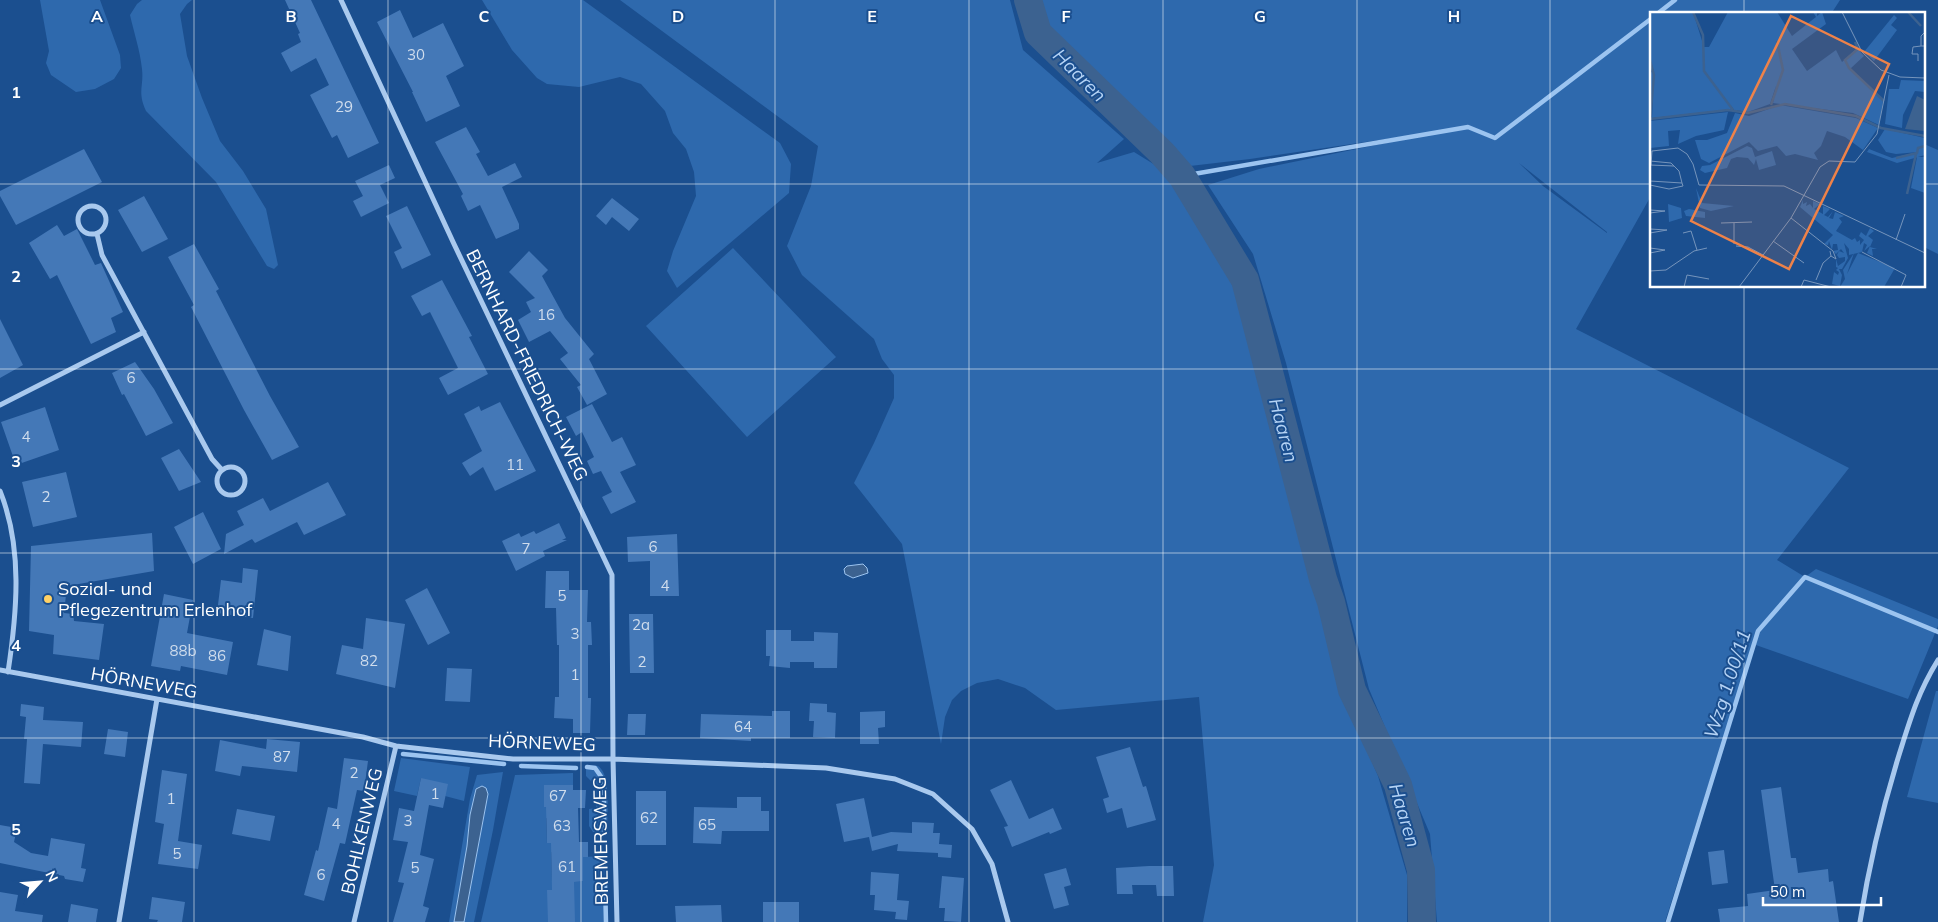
<svg xmlns="http://www.w3.org/2000/svg" width="1938" height="922" font-family="Mulish,sans-serif">
	<style>
		.green { fill: #2e69ad; fill-rule: evenodd }
		.water { fill: #3c6290; stroke: #9cc4f0 }
		.lines { fill: none; stroke-linecap: round; stroke-linejoin: round }
		.stream { stroke: #9cc4f0; stroke-width: 4.5 }
		.river { stroke: #3c6290; stroke-width: 28 }
		.building { fill: #4478b7 }
		.minor { stroke: #a9c9ee; stroke-width: 5 }
		.grid { fill: none; stroke: #fff; stroke-width: 1; stroke-opacity: 0.55 }
		.poi-dot { fill: #ffd166; stroke: #1b4f8f; stroke-width: 2 }
		.labels { text-anchor: middle; stroke-width: 4; stroke-linejoin: round; paint-order: stroke }
		.number-label { font-size: 15px; fill: #d0dded }
		.street-label { font-size: 18px; fill: #fff; stroke: #1b4f8f }
		.poi-label { font-size: 18px; fill: #fff; stroke: #1b4f8f; text-anchor: start }
		.water-label { font-size: 19px; font-style: italic; fill: #b5d3f5; stroke: #1b4f8f }
		.inset-river { fill: none; stroke: #3c6290; stroke-width: 2.5 }
		.inset-road { fill: none; stroke: #7695bc; stroke-width: 1 }
		.view { fill: #ee8249; fill-opacity: 0.15; stroke: #ee8249; stroke-width: 2.5 }
		.inset-edge { fill: none; stroke: #fff; stroke-width: 2.5 }
		.grid-label { font-size: 16px; text-anchor: middle; font-weight: bold; fill: #fff; stroke: #1b4f8f; stroke-width: 4; stroke-linejoin: round; paint-order: stroke }
	</style>
	<rect width="100%" height="100%" fill="#1b4f8f"/>
	<!-- green -->
	<path class="green" d="M40 0H100L120 55 121 68 114 79 95 89 76 92 51 75 46 63 49 51Z
		M142 0H192L187 4 180 14 187 56 202 98 220 141 243 171 266 209 278 265 274 269 267 266 216 182 146 111C137 91 144 87 142 69 140 50 134 33 130 15L137 4Z
		M482 0H583L780 143 791 164 789 193 677 288 667 271 673 251 696 196 694 172 686 149 673 133 665 111 641 84 620 77 579 87 547 84 537 78 512 50Z
		M620 0H1010L1023 50 1124 139 1097 163 1134 152 1160 168 1183 195 1214 243 1237 296 1266 386 1340 688 1378 776 1407 875V922H1203L1214 865 1199 697 1056 710 1025 688 998 679 977 683 961 691 952 700 945 717 941 744 902 544 854 483 874 443 894 398V375L882 359 874 339 802 275 787 246 811 186 818 146Z
		M1037 0H1840L1831 14H1652V194L1576 329 1849 468 1777 560 1805 577 1816 569 1938 619V626L1908 699 1753 644 1665 922H1437L1430 834 1369 689 1286 363 1253 254 1208 185 1259 169 1454 129 1250 159 1190 166 1110 86 1045 29ZM1519 163 1607 232V233L1543 186Z
		M1924 144 1938 150V254L1924 247Z
		M733 248 836 357 747 437 646 326Z
		M1936 691H1938V803L1907 797Z
		M401 758 470 767 464 801 445 796 421 778 417 796 394 791Z
		M586 765C590 765 595 765 598 766 612 775 607 817 607 832H593L589 826V809L596 808V786L586 776Z
		M503 772 493 830 474 922H464L488 794 476 789 470 815 467 846 454 922H449L470 799 477 775Z
		M573 773V785H544V807L578 808V818H546L547 843H576V852H551L552 882 583 881V857L606 856 608 922H481L515 775Z"/>
	<!-- water -->
	<path class="water" d="M863 564 867 568 868 573 853 578 845 574 844 569 847 566Z
		M482 786 486 788 488 794 464 922H454L467 846 470 815 476 789Z"/>
	<g class="lines">
		<!-- stream -->
		<path class="stream" d="M1657 14 1675 0
			M1182 176 1468 127 1495 138 1652 18
			M403 754 504 764
			M521 766 576 768
			M587 767 595 768 602 778 604 786V830
			M605 883 606 922
			M1668 922 1758 631 1805 577 1938 632"/>
		<!-- river -->
		<path class="river" d="M1028 0 1038 33 1162 153 1182 176 1245 280 1323 579 1331 602 1352 690 1398 785 1421 870 1422 922"/>
	</g>
	<!-- building -->
	<path class="building" d="M285 0H311L379 143 348 158 337 135 332 138 310 95 329 85 316 58 291 72 281 53 301 42 298 34 300 33Z
		M400 10 413 38 443 23 464 66 446 76 460 106 426 122 412 92H413L377 22Z
		M466 127 480 152 476 154 488 176 515 163 522 177 502 187 519 224V229L496 239 480 205 468 211 461 196 463 194 435 142Z
		M84 149 102 182 16 225 0 196V191Z
		M389 165 395 178 380 185 389 203 361 217 353 201 363 196 355 181Z
		M144 196 168 239 142 252 118 210Z
		M612 198 639 219 629 231 612 217 606 225 596 216Z
		M407 206 431 255 402 269 394 252 402 248 386 216Z
		M57 225 64 236 77 229 95 265 101 263 123 312 111 318 116 332 91 344 57 275 50 279 29 243Z
		M194 244 219 289 216 291 270 396 299 447 272 460 244 410 191 307 194 305 168 257Z
		M529 251 548 270 542 276 565 318 594 354 589 359 607 394 587 405 577 387 581 385 560 359 568 353 550 331 529 342 518 320 531 312 526 302 535 298 509 272Z
		M442 280 472 336 469 337 488 374 448 395 439 378 458 368 430 312 422 316 411 296Z
		M0 319 23 365 0 378Z
		M135 362 154 389 173 423 146 436 124 394 122 395 112 373Z
		M500 402 536 471 495 491 483 467 470 476 462 463 482 451 464 414 479 406 481 411Z
		M592 404 612 442 622 437 636 465 620 472 636 502 611 514 602 497 612 492 601 471 593 474 587 461 594 457 582 432 576 436 566 417Z
		M45 407 59 450 16 465 1 422Z
		M179 449 201 482 179 491 161 458Z
		M66 472 77 517 33 527 22 482Z
		M328 482 346 515 304 535 297 522 255 543 252 539 224 554 226 534 244 525 237 511 263 498 270 511Z
		M203 512 221 549 193 564 174 527Z
		M559 523 566 538 562 540H567L543 551 545 556 516 571 502 541 519 533 521 537 534 531 536 534Z
		M152 533 154 571 67 586 64 613 73 614 74 621 104 624 99 660 53 654 54 635 29 631 31 546Z
		M677 534 679 596H650V561L628 562 627 537Z
		M243 568 258 570 253 618 217 613 221 580 242 583Z
		M546 571H569V590H588L587 622H591L592 645H588V698H591L590 733H573V719L554 718 555 697H559V645H557L556 608H545Z
		M427 588 450 633 428 645 405 600Z
		M164 594 193 600 187 633 233 642 227 675 181 666 180 671 151 666Z
		M629 614H653L654 673H630Z
		M366 618 405 624 395 688 336 674 342 645 363 649Z
		M264 629 291 636 288 671 257 665Z
		M766 630H791V641H814V632L838 633 837 668H814V662H790V668L769 666 770 656H766Z
		M447 668 472 669 470 702 445 701Z
		M810 703 827 704V712L836 713 835 738 813 737 814 721H809Z
		M21 704 44 707 43 720 83 722 81 747 43 744 40 784 24 783 27 739H24L26 717 20 716Z
		M772 711H790V738H751V741L700 738 701 714 772 716Z
		M885 711V727L878 728 879 744H860V712Z
		M628 714H646L645 735H627Z
		M108 729 128 732 125 757 104 754Z
		M267 739 300 742 297 772 242 766 240 776 215 771 220 740 266 749Z
		M1130 747 1143 787 1146 786 1156 820 1127 828 1122 808 1107 813 1103 799 1109 797 1096 757Z
		M344 758 368 761 364 791 357 790 345 844 340 843 324 901 304 895 316 850 318 851 328 807 337 809Z
		M162 770 187 774 178 841 202 845 198 869 158 864 164 824 155 822Z
		M421 778 448 784 443 808 429 805 420 855 434 859 423 906 429 908 425 922H393L404 883 398 882 408 842 393 840 399 808 414 811Z
		M1011 780 1029 819 1053 808 1062 829 1050 834 1049 832 1012 847 1004 827 1008 826 990 790Z
		M544 785H573V790H586L585 808H578L579 842H588V857H583V881L574 882 575 922H548L547 890H552L551 843H547L546 807H544Z
		M1781 787 1791 858H1796L1798 873 1828 869 1829 882 1833 881 1839 922H1720L1718 909 1748 906 1747 894 1775 890 1761 790Z
		M636 791H666V845H636Z
		M737 797H761V811H769V831H722L721 844 693 843 694 807 737 808Z
		M864 798 872 837 891 832 912 833V822L934 823 933 833H940L939 844 952 845 951 858 938 857V853L897 851 898 844 872 851 869 837 844 842 836 804Z
		M237 809 275 816 270 841 232 834Z
		M0 825 17 828 14 842 31 853 48 856 51 838 85 844 81 868 86 869 83 882 65 879 64 876 0 863Z
		M1724 850 1728 883 1712 885 1708 852Z
		M1149 866H1173L1174 896H1157L1156 885H1132L1133 894H1117L1116 868Z
		M1066 868 1071 885 1064 887 1069 905 1054 909 1044 874Z
		M871 872 899 874 897 900 909 901 907 920 895 919 896 912 874 910 875 895H870Z
		M942 876 964 878 961 922 944 921 945 908H939Z
		M0 892 18 895 15 911 43 915 42 922H0Z
		M152 897 185 902 182 922H157L158 920 149 919Z
		M763 902H799V922H763Z
		M71 904 98 909 96 922H68Z
		M721 905 722 922H676L675 906Z"/>
	<g class="lines">
		<!-- minor -->
		<path class="minor" d="M341 0 454 244 612 575 613 759 617 922
			M78 220a14 14 0 1 1 28 0a14 14 0 1 1-28 0Z
			M97 234 102 255 212 459 222 470
			M0 405 144 332
			M217 481a14 14 0 1 1 28 0a14 14 0 1 1-28 0Z
			M0 491C23 548 17 612 8 672
			M0 670 363 737 396 746 513 759H613L826 768 895 779 933 794 972 829 992 864 1008 922
			M119 922 157 699
			M354 922 396 746
			M1860 922C1869 865 1882 810 1899 755 1910 720 1918 692 1938 660"/>
	</g>
	<!-- grid -->
	<path class="grid" d="M194 0V922M388 0V922M581 0V922M775 0V922M969 0V922M1163 0V922M1357 0V922M1550 0V922M1744 0V14M0 184H1652M1924 184H1938M1744 286V922M0 369H1938M0 553H1938M0 738H1938"/>
	<!-- markers -->
	<circle class="poi-dot" cx="48" cy="599" r="5"/>
	<g class="labels">
		<!-- number labels -->
		<g class="number-label">
			<text x="416" y="60">30</text>
			<text x="344" y="112">29</text>
			<text x="546" y="320">16</text>
			<text x="131" y="383">6</text>
			<text x="26" y="442">4</text>
			<text x="515" y="470">11</text>
			<text x="46" y="502">2</text>
			<text x="653" y="552">6</text>
			<text x="526" y="554">7</text>
			<text x="665" y="591">4</text>
			<text x="562" y="601">5</text>
			<text x="641" y="630">2a</text>
			<text x="575" y="639">3</text>
			<text x="183" y="656">88b</text>
			<text x="217" y="661">86</text>
			<text x="369" y="666">82</text>
			<text x="642" y="667">2</text>
			<text x="575" y="680">1</text>
			<text x="743" y="732">64</text>
			<text x="282" y="762">87</text>
			<text x="354" y="778">2</text>
			<text x="435" y="799">1</text>
			<text x="558" y="801">67</text>
			<text x="171" y="804">1</text>
			<text x="649" y="823">62</text>
			<text x="408" y="826">3</text>
			<text x="336" y="829">4</text>
			<text x="707" y="830">65</text>
			<text x="562" y="831">63</text>
			<text x="177" y="859">5</text>
			<text x="567" y="872">61</text>
			<text x="415" y="873">5</text>
			<text x="321" y="880">6</text>
		</g>
		<!-- street labels -->
		<g class="street-label">
			<text transform="translate(527 365) rotate(64)" y="6">BERNHARD-FRIEDRICH-WEG</text>
			<text transform="translate(144 683) rotate(10)" y="6">HÖRNEWEG</text>
			<text transform="translate(542 743) rotate(2)" y="6">HÖRNEWEG</text>
			<text transform="translate(362 831) rotate(-77)" y="6">BOHLKENWEG</text>
			<text transform="translate(601 841) rotate(-91)" y="6">BREMERSWEG</text>
		</g>
		<!-- poi labels -->
		<g class="poi-label">
			<text x="58" y="595">Sozial- und<tspan x="58" dy="21">Pflegezentrum Erlenhof</tspan></text>
		</g>
		<!-- water labels -->
		<g class="water-label">
			<text transform="translate(1080 75) rotate(45)" y="7">Haaren</text>
			<text transform="translate(1284 430) rotate(75)" y="7">Haaren</text>
			<text transform="translate(1727 684) rotate(-72)" y="7">Wzg 1.00/11</text>
			<text transform="translate(1405 815) rotate(73)" y="7">Haaren</text>
		</g>
	</g>
	<!-- overview -->
	<g transform="translate(1650 12)">
		<rect width="275" height="275" fill="#1b4f8f"/>
		<path d="M0 0H43L54 35H59L78 0H127L142 24 166 5 163 0H167V4L172 0 176 12 142 37 157 59 186 38 192 50 207 36 214 44 200 57 233 89 229 113 203 101 123 91 126 74 120 92 98 100 84 98 81 93 83 97 2 106 3 84 0 106V61L4 59 0 48ZM244 3 247 6 241 13 247 18 224 49 214 40ZM251 68 275 69V80L265 79 253 103 252 116 235 112 239 77H249ZM130 93 206 106 228 116 213 138 195 125 177 119 171 134 164 141 168 148 145 142 136 144 127 134 108 139 99 130 59 151 51 147 45 128H57L77 121 85 101 99 104ZM78 100 74 118 46 124 28 132 30 118 18 119 19 134 0 136V109ZM235 117 275 126V143L247 151 217 140 219 137 242 146 268 140 246 142 236 140 228 128ZM97 134 102 136 105 145 122 139 126 153 109 158 106 147 104 153 98 146 87 145 81 147 77 156 55 161 50 158 52 154 60 153ZM267 145H275V181L261 176ZM46 176 52 191 84 194 61 199 50 196ZM153 188V192L157 190 156 194 160 192 163 196V189L170 192 164 197 173 202V194L180 197 174 203 178 205 183 199 179 206 183 207 185 200 194 204 189 206 192 210 186 219 202 228 205 226 207 230 210 228V233L214 228 209 224 211 220 216 224 220 216 224 219 218 224 223 228 220 235 227 237H222L223 244 217 241 220 234 214 239 217 233 214 231 212 240 199 243V237L194 231 198 246 192 257H189L192 263 190 274 182 272 184 260 188 263 189 260 186 258 188 256 186 255V247L188 254 195 249V245L189 246 187 243 189 239 194 241 191 237 186 242 183 239 188 238 187 232H183L182 238 179 229 178 233 174 232 183 223 150 195ZM18 192 31 196 32 206 19 210ZM39 197 55 200V206L36 204 34 199ZM204 241 197 262 208 241 245 256 234 275H190L195 267 193 258Z" fill="#2e69ad"/>
		<path d="M267 84 275 88V119L255 117Z" fill="#3c6290"/>
		<path class="inset-river" d="M43 0 53 23 54 59 83 98M258 0 271 14M205 30 208 37 195 48 199 56 234 89M0 48 4 63 0 107M121 93 133 58 127 29M0 107 78 98 98 101 135 92 206 104 231 116 275 124M246 146 267 141 268 136 275 134M257 182 266 142"/>
		<path class="inset-road" d="M192 0 212 40 231 58 250 65 275 66M275 20 271 24V34H275M268 49V42H262L263 35 271 34M0 149 21 151 29 159 32 171M0 153 24 154M1 153 2 139 28 136 37 142 43 152 49 173 134 174 275 241M0 169 32 171 33 174 19 177 0 173M0 198 15 199 0 201M141 206 183 239 186 247 181 244 180 239M71 211 102 210M84 211V232M0 217 17 218 0 221M33 221 41 219 47 238M246 228 255 202M123 229 154 251M86 234 98 235 113 243M0 236 15 238 0 241M212 240 256 263 251 275M0 259 16 258 44 239 57 236M166 268 173 251 181 244M34 275 37 263 59 267M89 275 141 206 170 155 179 149 205 150 227 122 239 63M151 275 154 268 181 275"/>
		<path class="view" d="M141 4 239 52 139 257 41 209Z"/>
		<rect width="275" height="275" class="inset-edge"/>
	</g>
	<g class="grid-label">
		<text x="97" y="22">A</text>
		<text x="291" y="22">B</text>
		<text x="484" y="22">C</text>
		<text x="678" y="22">D</text>
		<text x="872" y="22">E</text>
		<text x="1066" y="22">F</text>
		<text x="1260" y="22">G</text>
		<text x="1454" y="22">H</text>
		<text x="16" y="98">1</text>
		<text x="16" y="282">2</text>
		<text x="16" y="467">3</text>
		<text x="16" y="651">4</text>
		<text x="16" y="835">5</text>
	</g>
	<!-- north arrow -->
	<g transform="translate(40 882) rotate(64)" stroke="#1b4f8f" stroke-width="4" paint-order="stroke">
	<path d="M0-4L9 19L0 12L-9 19Z" fill="#ffffff"/>
	<text y="-8" font-size="14" font-weight="bold" text-anchor="middle" fill="#ffffff">N</text>
	</g>
	<!-- scale -->
	<path d="M1763 897v8h118v-8" fill="none" stroke="#ffffff" stroke-width="2.5"/>
	<text x="1770" y="897" font-size="15" fill="#ffffff" stroke="#1b4f8f" stroke-width="4" paint-order="stroke">50 m</text>
</svg>
